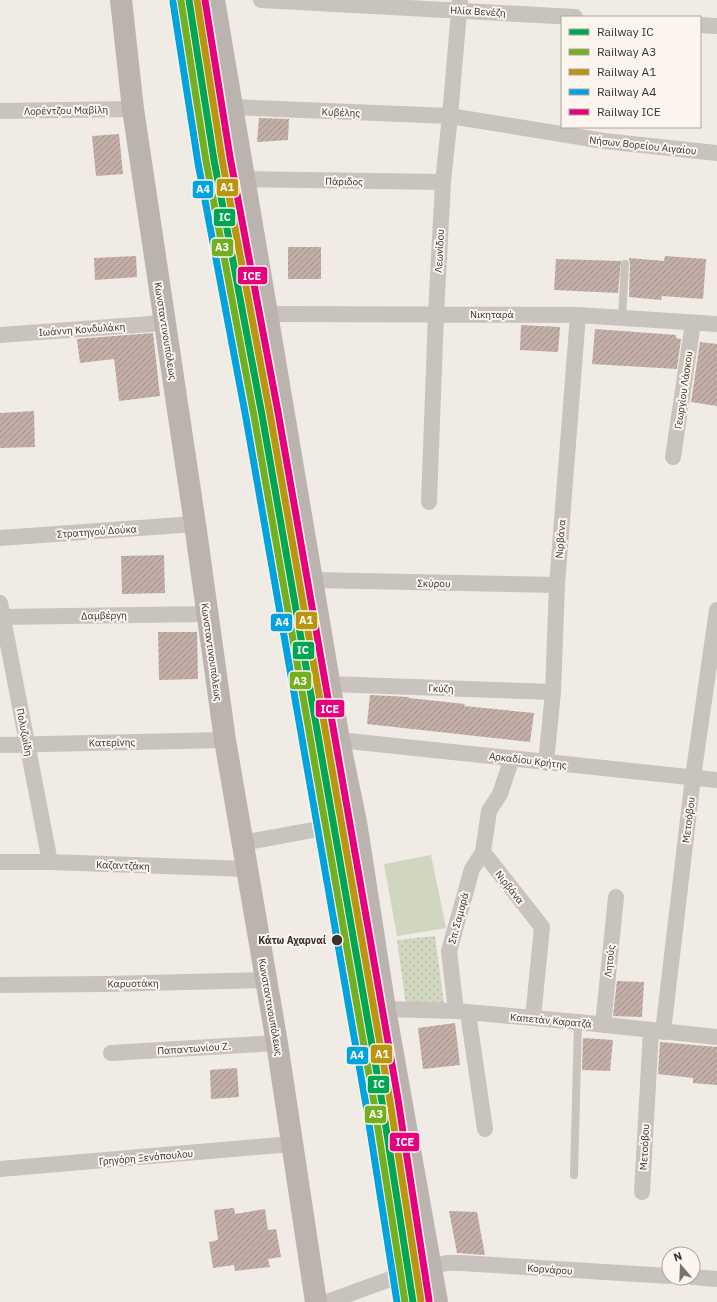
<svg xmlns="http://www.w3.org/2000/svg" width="717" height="1302" font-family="'IBM Plex Sans',sans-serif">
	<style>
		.grass { fill: url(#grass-dots) }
		.pitch { fill: #d1d6bf }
		.building { fill: url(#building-hatch) }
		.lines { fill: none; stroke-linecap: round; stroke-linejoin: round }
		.lane { stroke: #c9c3be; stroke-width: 8 }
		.street { stroke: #c9c3be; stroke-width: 16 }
		.secondary { stroke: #bab3ae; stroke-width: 22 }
		.rail-1-casing { stroke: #fbf5ee; stroke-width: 10 }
		.rail-2-casing { stroke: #fbf5ee; stroke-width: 10 }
		.rail-3-casing { stroke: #fbf5ee; stroke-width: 10 }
		.rail-4-casing { stroke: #fbf5ee; stroke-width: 10 }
		.rail-5-casing { stroke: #fbf5ee; stroke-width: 10 }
		.rail-1 { stroke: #00a651; stroke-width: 7 }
		.rail-2 { stroke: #72b021; stroke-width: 7 }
		.rail-3 { stroke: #ba960f; stroke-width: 7 }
		.rail-4 { stroke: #00a3e0; stroke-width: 7 }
		.rail-5 { stroke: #e5007d; stroke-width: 7 }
		.stop-dot { fill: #3b302b; stroke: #fbf5ee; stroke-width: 1.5 }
		.labels { text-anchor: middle; stroke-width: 4; stroke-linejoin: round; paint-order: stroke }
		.street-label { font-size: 10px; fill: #3b302b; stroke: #fbf5ee }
		.stop-label { font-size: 10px; font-weight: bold; fill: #3b302b; stroke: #fbf5ee; text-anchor: end }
		.line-badge { stroke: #fbf5ee; stroke-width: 1.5 }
		.badge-label { font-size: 11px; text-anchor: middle; font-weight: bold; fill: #fff }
	</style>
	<defs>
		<pattern id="grass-dots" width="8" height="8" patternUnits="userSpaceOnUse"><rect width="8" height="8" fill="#d1d6bf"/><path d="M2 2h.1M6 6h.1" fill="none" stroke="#b4b8a4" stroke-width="1.8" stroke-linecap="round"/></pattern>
		<pattern id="building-hatch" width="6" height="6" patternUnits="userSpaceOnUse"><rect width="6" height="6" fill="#c3afa7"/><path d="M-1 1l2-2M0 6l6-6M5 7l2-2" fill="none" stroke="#a08f88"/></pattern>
	</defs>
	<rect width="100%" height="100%" fill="#f0ebe5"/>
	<!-- grass -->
	<path class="grass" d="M435 936 444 1004 406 1005 397 940Z"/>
	<!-- pitch -->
	<path class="pitch" d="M431 855 446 928 397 936 384 864Z"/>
	<!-- building -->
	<path class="building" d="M259 118 289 119 288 140 257 142Z
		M119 134 123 174 96 176 92 136Z
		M288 247H321V279H288Z
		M136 256 137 277 95 280 94 258Z
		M665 256 706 259 703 299 662 296 661 300 629 297 630 264 629 258 664 261Z
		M556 259 621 261 618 293 554 290Z
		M521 325 560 327 558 352 520 350Z
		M595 329 676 335V338L681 339 677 369 592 364Z
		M153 333 160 396 119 401 114 359 80 363 77 339Z
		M700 342 717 344V406L691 402Z
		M34 411 35 447 0 448V413Z
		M164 555 165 593 122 594 121 556Z
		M158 632H197L198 679 159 680Z
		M370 695 409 697V698L465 704 464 706 534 713 530 742 367 724Z
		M617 981 644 982 642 1017 613 1016Z
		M455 1023 460 1065 423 1069 418 1028Z
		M583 1038 613 1040 610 1071 582 1070Z
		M660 1042 717 1047V1085L693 1083V1078L658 1074Z
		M237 1068 239 1097 211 1099 210 1070Z
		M234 1208 235 1214 265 1209 268 1230 276 1229 281 1257 268 1259 270 1267 235 1271 234 1265 213 1268 209 1242 218 1240 214 1210Z
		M449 1211 477 1212 485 1255 457 1253Z"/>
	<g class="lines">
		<!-- lane -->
		<path class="lane" d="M622 317 625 264
			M574 1175 578 1022"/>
		<!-- street -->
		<path class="street" d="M261 0 575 17
			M700 25 717 26
			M232 107 450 116 604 141 717 153
			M0 111 133 109
			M244 179 443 182
			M267 314 578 315 717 324
			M0 335 164 323
			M673 457 693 323
			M429 502 436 314 443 182 450 116 460 0
			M0 538 195 524
			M312 580 557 585
			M0 603 50 862
			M0 617 207 614
			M330 684 553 692
			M339 740 717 780
			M0 745 225 740
			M512 758 500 794 489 811 483 852 542 927 533 1018
			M546 763 553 692 557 585 578 315
			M242 843 356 822
			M0 862H50L247 869
			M0 985 106 984 266 980
			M385 1009 456 1011 578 1022 717 1037
			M456 1011 449 951 472 869 483 852
			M468 1013 485 1129
			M603 1025 616 897
			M663 1032 693 777 717 610
			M111 1053 277 1043
			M0 1169 292 1144
			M642 1192 651 1030
			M693 1277 717 1279
			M327 1302 415 1270 447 1263H461L669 1276"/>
		<!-- secondary -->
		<path class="secondary" d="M121 0 133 109 195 524 225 740 277 1043 316 1302
			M214 0 339 740 356 822 385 1009 437 1302"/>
		<!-- rail-1 casing -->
		<g class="rail-1-casing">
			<path id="rail-1" d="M189 0 214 160 262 415 382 1102 413 1302"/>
		</g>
		<!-- rail-2 casing -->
		<g class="rail-2-casing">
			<path id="rail-2" d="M181 1 206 161 254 416 374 1103 405 1302"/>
		</g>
		<!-- rail-3 casing -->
		<g class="rail-3-casing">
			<path id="rail-3" d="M197 0 222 159 270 414 390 1101 421 1301"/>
		</g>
		<!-- rail-4 casing -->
		<g class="rail-4-casing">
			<path id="rail-4" d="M173 2 198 163 246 418 366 1105 397 1302"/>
		</g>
		<!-- rail-5 casing -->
		<g class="rail-5-casing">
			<path id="rail-5" d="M205 0 230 157 278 412 398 1099 429 1300"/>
		</g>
		<!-- rail-1 -->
		<use href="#rail-1" class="rail-1"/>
		<!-- rail-2 -->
		<use href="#rail-2" class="rail-2"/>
		<!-- rail-3 -->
		<use href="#rail-3" class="rail-3"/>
		<!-- rail-4 -->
		<use href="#rail-4" class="rail-4"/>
		<!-- rail-5 -->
		<use href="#rail-5" class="rail-5"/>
	</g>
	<!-- markers -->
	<circle class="stop-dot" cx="337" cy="940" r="6"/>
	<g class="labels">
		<!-- street labels -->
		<g class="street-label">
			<text transform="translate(478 11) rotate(3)" y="4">Ηλία Βενέζη</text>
			<text transform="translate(66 110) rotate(-1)" y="4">Λορέντζου Μαβίλη</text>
			<text transform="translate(341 112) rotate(2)" y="4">Κυβέλης</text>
			<text transform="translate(643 145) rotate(6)" y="4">Νήσων Βορείου Αιγαίου</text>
			<text transform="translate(344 181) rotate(1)" y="4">Πάριδος</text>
			<text transform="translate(439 251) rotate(-87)" y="4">Λεωνίδου</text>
			<text x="492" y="318">Νικηταρά</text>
			<text transform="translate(82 329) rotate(-4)" y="4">Ιωάννη Κονδυλάκη</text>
			<text transform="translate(166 331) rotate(81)" y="4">Κωνσταντινουπόλεως</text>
			<text transform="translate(683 390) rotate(-82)" y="4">Γεωργίου Λάσκου</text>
			<text transform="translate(97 531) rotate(-4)" y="4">Στρατηγού Δούκα</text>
			<text transform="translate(560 539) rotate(-86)" y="4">Νιρβάνα</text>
			<text transform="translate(434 583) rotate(1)" y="4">Σκύρου</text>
			<text transform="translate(104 615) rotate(-1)" y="4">Δαμβέργη</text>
			<text transform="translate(212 652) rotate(82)" y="4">Κωνσταντινουπόλεως</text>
			<text transform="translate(441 688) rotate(2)" y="4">Γκύζη</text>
			<text transform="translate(25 732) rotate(79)" y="4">Πολυζωίδη</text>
			<text transform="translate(112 742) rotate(-1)" y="4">Κατερίνης</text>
			<text transform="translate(528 760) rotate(7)" y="4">Αρκαδίου Κρήτης</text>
			<text transform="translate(688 820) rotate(-83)" y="4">Μετσόβου</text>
			<text transform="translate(123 865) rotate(2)" y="4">Καζαντζάκη</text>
			<text transform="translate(510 887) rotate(52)" y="4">Νιρβάνα</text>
			<text transform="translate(458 918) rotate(-75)" y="4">Σπ. Σαμαρά</text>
			<text transform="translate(609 961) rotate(-84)" y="4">Λητούς</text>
			<text transform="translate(133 983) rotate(-1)" y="4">Καρυοτάκη</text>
			<text transform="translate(271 1007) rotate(80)" y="4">Κωνσταντινουπόλεως</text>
			<text transform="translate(551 1020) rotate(5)" y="4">Καπετάν Καρατζά</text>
			<text transform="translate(194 1048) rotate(-4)" y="4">Παπαντωνίου Ζ.</text>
			<text transform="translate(644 1147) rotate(-87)" y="4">Μετσόβου</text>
			<text transform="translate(146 1157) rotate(-5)" y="4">Γρηγόρη Ξενόπουλου</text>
			<text transform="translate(550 1269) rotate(4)" y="4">Κορνάρου</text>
		</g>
		<!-- stop labels -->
		<g class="stop-label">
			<text x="326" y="944">Κάτω Αχαρναί</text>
		</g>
	</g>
	<g class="line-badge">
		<rect x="216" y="178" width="23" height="19" rx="4" fill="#ba960f"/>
		<rect x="192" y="180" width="22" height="19" rx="4" fill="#00a3e0"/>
		<rect x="213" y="208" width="23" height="19" rx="4" fill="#00a651"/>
		<rect x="211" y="238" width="23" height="19" rx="4" fill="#72b021"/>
		<rect x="237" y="266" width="31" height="19" rx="4" fill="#e5007d"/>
		<rect x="295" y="611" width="23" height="19" rx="4" fill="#ba960f"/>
		<rect x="270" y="613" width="23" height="19" rx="4" fill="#00a3e0"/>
		<rect x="292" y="641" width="23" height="19" rx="4" fill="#00a651"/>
		<rect x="289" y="671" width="23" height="19" rx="4" fill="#72b021"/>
		<rect x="315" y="699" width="30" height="19" rx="4" fill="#e5007d"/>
		<rect x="370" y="1044" width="23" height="20" rx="4" fill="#ba960f"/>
		<rect x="346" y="1046" width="23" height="19" rx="4" fill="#00a3e0"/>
		<rect x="367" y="1075" width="23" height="19" rx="4" fill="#00a651"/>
		<rect x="364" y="1105" width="23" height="19" rx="4" fill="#72b021"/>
		<rect x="389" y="1132" width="31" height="20" rx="4" fill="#e5007d"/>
	</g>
	<g class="badge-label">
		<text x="227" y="191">A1</text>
		<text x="203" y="193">A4</text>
		<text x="225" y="221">IC</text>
		<text x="222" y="251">A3</text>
		<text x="252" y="280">ICE</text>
		<text x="306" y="624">A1</text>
		<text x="282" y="626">A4</text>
		<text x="303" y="654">IC</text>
		<text x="300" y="685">A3</text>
		<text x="330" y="713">ICE</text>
		<text x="382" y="1058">A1</text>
		<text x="357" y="1059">A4</text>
		<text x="379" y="1088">IC</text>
		<text x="376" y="1118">A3</text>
		<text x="405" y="1146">ICE</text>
	</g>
	<!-- legend -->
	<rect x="561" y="16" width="140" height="112" fill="#fbf5ee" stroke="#aea6a0"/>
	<rect x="569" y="29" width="20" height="6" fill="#00a651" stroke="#aea6a0"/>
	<text x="597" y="36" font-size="12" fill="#3b302b">Railway IC</text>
	<rect x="569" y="49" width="20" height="6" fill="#72b021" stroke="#aea6a0"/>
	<text x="597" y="56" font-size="12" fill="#3b302b">Railway A3</text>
	<rect x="569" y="69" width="20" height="6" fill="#ba960f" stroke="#aea6a0"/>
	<text x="597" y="76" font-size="12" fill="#3b302b">Railway A1</text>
	<rect x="569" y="89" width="20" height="6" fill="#00a3e0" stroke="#aea6a0"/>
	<text x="597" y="96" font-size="12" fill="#3b302b">Railway A4</text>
	<rect x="569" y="109" width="20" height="6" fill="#e5007d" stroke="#aea6a0"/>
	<text x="597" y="116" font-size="12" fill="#3b302b">Railway ICE</text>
	<!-- north arrow -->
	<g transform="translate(681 1266) rotate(341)"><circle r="19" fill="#fbf5ee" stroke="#aea6a0"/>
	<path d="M0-3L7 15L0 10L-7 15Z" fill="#7a716c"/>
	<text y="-6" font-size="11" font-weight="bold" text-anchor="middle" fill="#3b302b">N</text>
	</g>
</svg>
